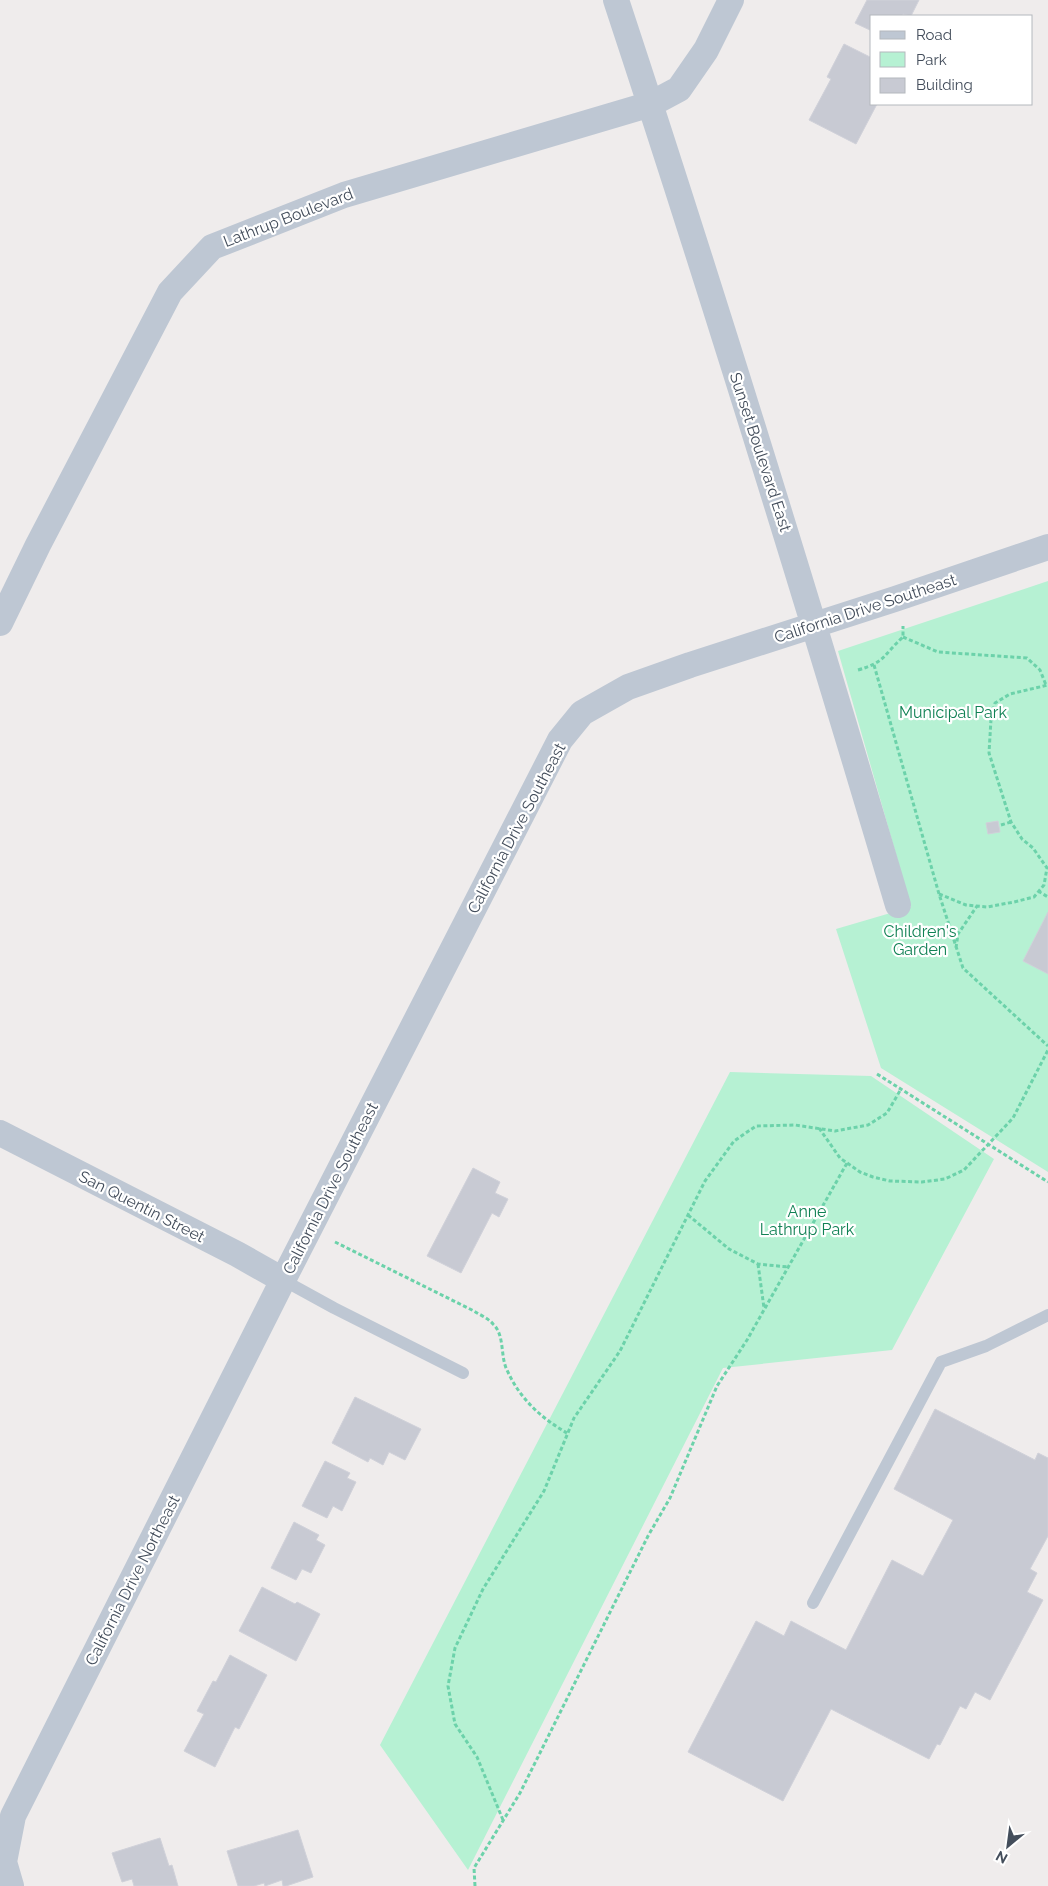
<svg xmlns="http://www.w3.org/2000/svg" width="1048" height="1886" font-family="Raleway,sans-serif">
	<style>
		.green { fill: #b6f1d3 }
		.building { fill: #c8cad3; stroke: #d0d1d9 }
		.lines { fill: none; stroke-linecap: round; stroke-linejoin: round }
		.path { stroke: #6cd2aa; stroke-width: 3; stroke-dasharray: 4 2.5; stroke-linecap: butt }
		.service { stroke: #bec7d3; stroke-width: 12 }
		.minor { stroke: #bec7d3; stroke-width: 26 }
		.labels { text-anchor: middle; stroke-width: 4.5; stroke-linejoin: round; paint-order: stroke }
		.street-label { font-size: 16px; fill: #434d5b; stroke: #fff }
		.park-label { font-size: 16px; fill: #108154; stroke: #fff }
	</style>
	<rect width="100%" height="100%" fill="#efecec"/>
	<!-- green -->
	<path class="green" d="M1048 581V1172L881 1068 836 929 911 907 838 651Z
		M730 1072 871 1076 994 1159 892 1350 723 1368 468 1870 380 1745Z"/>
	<!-- building -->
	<path class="building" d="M867 0H919L911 16 903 14 902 16H872V31L855 23Z
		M844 44 872 58V104H877L856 144 809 120 831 79 827 77Z
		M998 821 1000 832 988 834 986 823Z
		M1048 912V974L1023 961Z
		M473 1168 500 1182 495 1193 508 1199 499 1217 492 1213 461 1273 427 1256Z
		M355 1397 421 1429 405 1460 389 1452 383 1465 370 1458 368 1462 332 1443Z
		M935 1409 1035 1460 1038 1453 1048 1458V1536L1030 1569 1037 1573 1027 1592 1043 1600 990 1700 975 1692 966 1709 960 1706 940 1745 937 1744 929 1759 831 1709 783 1801 688 1752 756 1621 784 1636 791 1621 846 1650 892 1560 923 1576 953 1520 894 1489Z
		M325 1461 350 1473 347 1478 356 1482 342 1511 333 1506 327 1518 302 1506Z
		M294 1522 319 1535 316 1540 325 1545 311 1573 302 1569 296 1580 271 1568Z
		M262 1587 295 1604 297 1602 320 1614 296 1661 239 1631Z
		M230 1655 267 1675 239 1729 235 1727 215 1767 184 1751 204 1714 197 1711 213 1681 216 1682Z
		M298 1830 313 1877 286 1886H283L282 1880 265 1886 264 1883 254 1886H238L227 1851Z
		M160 1838 169 1866 172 1865 178 1886H134L132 1879 122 1882 112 1853Z"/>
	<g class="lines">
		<!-- path -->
		<path class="path" d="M903 637 938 652 1027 658 1040 670 1046 685
			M874 665 939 894 963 968 1048 1046
			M858 670C886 662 883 655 903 637V626
			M1001 825 1011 822
			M1038 891 1048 897
			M939 894 966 905 987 907 1014 902 1034 897 1044 885 1047 868 1033 848 1022 839 1011 822 989 753 991 719 995 703 1010 694 1048 685
			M956 948 958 934 977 906
			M877 1074 1048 1182
			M819 1128 840 1158 860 1172 873 1177 890 1181 922 1182 945 1179 964 1170 1013 1118 1048 1050
			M688 1215 729 1249 758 1264 788 1267
			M335 1242 474 1311C480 1315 488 1318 493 1324 505 1335 500 1356 507 1370 520 1399 541 1418 567 1433
			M758 1264 764 1308
			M503 1820 477 1757 455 1724 448 1686 455 1648 483 1589 544 1491 574 1418 620 1351 705 1181 734 1141 756 1126 795 1125 835 1131 868 1125 887 1113 901 1089
			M475 1886 474 1868 520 1793 648 1536 670 1498 717 1386 747 1340 847 1163"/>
		<!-- service -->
		<path class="service" d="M283 1280 334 1308 463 1373
			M813 1603 941 1362 986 1346 1048 1315"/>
		<!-- minor -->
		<path class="minor" d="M616 0C715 300 808 602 898 905
			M0 623 38 545 170 292 212 247 344 195 651 104 679 89 706 50 731 0
			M0 1133 237 1254 283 1280
			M11 1886 4 1862 13 1816 283 1280 560 740 582 713 628 687 690 665 895 599 1048 547"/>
	</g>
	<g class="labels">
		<!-- street labels -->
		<g class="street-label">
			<text transform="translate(288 217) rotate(-21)" y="6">Lathrup Boulevard</text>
			<text transform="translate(761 452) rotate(72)" y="6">Sunset Boulevard East</text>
			<text transform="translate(865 608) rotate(-18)" y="6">California Drive Southeast</text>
			<text transform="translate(516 828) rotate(-62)" y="6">California Drive Southeast</text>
			<text transform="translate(330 1188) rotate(-63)" y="6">California Drive Southeast</text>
			<text transform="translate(142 1206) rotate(27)" y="6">San Quentin Street</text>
			<text transform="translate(132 1580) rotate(-63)" y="6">California Drive Northeast</text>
		</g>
		<!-- park labels -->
		<g class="park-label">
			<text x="953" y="718">Municipal Park</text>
			<text x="920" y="937">Children's<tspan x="920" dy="18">Garden</tspan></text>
			<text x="807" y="1217">Anne<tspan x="807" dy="18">Lathrup Park</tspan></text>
		</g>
	</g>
	<!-- legend -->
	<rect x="870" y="15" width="162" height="90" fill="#ffffff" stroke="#b4b8bd"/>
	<rect x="880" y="31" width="25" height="8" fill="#bec7d3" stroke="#b4b8bd"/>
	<text x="916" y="40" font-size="15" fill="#434d5b">Road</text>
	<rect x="880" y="52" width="25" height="15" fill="#b6f1d3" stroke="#b4b8bd"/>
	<text x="916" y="65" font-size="15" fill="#434d5b">Park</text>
	<rect x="880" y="78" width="25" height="15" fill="#c8cad3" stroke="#b4b8bd"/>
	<text x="916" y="90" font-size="15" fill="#434d5b">Building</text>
	<!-- north arrow -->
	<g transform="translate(1008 1846) rotate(209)" stroke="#ffffff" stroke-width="4" paint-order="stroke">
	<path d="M0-4L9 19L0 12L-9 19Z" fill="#434d5b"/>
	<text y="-8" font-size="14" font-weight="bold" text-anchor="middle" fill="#434d5b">N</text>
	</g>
</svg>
